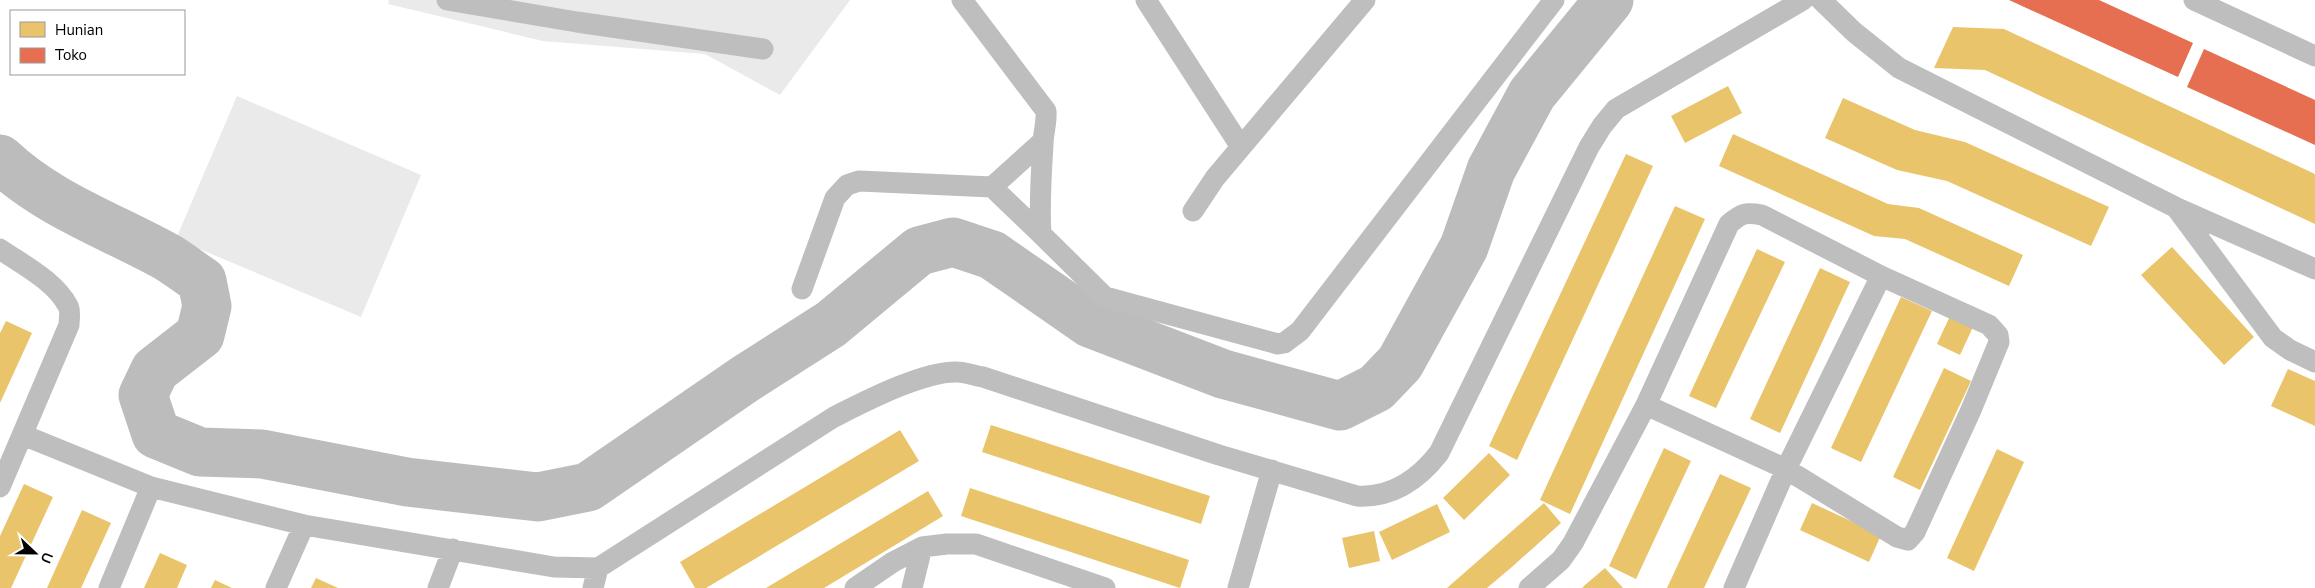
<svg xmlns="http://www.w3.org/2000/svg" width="2315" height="588" font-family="'Nunito Sans',sans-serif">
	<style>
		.green { fill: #eaeaea }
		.homes { fill: #e9c46a }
		.shops { fill: #e76f51 }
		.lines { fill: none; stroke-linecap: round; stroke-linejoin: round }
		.river { stroke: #bcbcbc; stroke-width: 49 }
		.minor { stroke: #bebebe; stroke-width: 21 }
	</style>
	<rect width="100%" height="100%" fill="#fff"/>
	<!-- green -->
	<path class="green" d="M389 0H850L780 95 705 54 543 41 388 4Z
		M237 96 421 175 361 317 176 239Z"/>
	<!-- homes -->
	<path class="homes" d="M1953 27 2004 29 2315 174V224L1985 70 1934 68Z
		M1728 86 1742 113 1685 143 1671 116Z
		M1843 98 1915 130 1965 142 2109 207 2091 246 1947 181 1897 170 1825 138Z
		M1733 134 1888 204 1919 208 2023 255 2009 286 1905 239 1874 236 1719 166Z
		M1626 154 1653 166 1517 460 1489 446Z
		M1675 206 1705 219 1570 514 1540 500Z
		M2172 247 2254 337 2224 365 2141 275Z
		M1757 249 1785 262 1716 408 1689 396Z
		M1820 268 1850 282 1780 433 1750 419Z
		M1901 297 1932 311 1861 462 1831 448Z
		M1950 316 1973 327 1960 355 1937 344Z
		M6 321 32 333 0 403V333Z
		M1944 368 1971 381 1920 490 1893 477Z
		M2288 369 2315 381V426L2271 406Z
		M991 425 1210 496 1201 524 982 452Z
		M900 430 919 461 706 588H695L680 562Z
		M1664 448 1691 461 1636 579 1609 566Z
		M1997 449 2024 462 1974 571 1947 558Z
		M1489 453 1510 475 1464 520 1443 498Z
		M1720 474 1751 488 1739 514 1704 588H1667Z
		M24 484 53 497 11 588H0V536Z
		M970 488 1189 560 1180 588 961 516Z
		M928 491 943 516 887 550 824 588H766Z
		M1544 503 1561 523 1513 566 1487 588H1447Z
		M1812 503 1881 535 1869 562 1800 530Z
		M1437 504 1450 532 1392 560 1379 532Z
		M82 510 111 523 81 588H47Z
		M1374 531 1380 561 1349 568 1342 538Z
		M160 553 187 565 177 588H144Z
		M1605 568 1623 588H1582L1585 585Z
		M316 578 338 588H311Z
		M215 580 232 588H211Z"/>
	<!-- shops -->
	<path class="shops" d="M2009 0H2099L2193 43 2178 77Z
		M2204 49 2315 100V145L2187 87Z"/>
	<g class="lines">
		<!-- river -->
		<path class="river" d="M0 159C47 204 111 226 167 257 179 264 190 273 202 281L207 306 200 335 155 370 143 395 156 434 200 452 262 454 407 482 538 497 588 487 745 379 831 324 919 251 953 242 992 255 1090 323 1223 374 1340 406 1376 388 1400 363 1464 247 1491 170 1532 94 1609 0"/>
		<!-- minor -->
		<path class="minor" d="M447 0 577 22 763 49
			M962 0 1046 111C1047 123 1043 133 1043 145 1041 175 1039 204 1041 234L1105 297 1278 344 1284 343 1300 331 1554 0
			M1146 0 1241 147
			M1821 0 1854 32 1899 68 2175 207 2315 269
			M2194 0 2315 56
			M992 187 1041 234
			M2177 209 2273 338 2290 350 2315 362
			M1193 211 1215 178 1365 0
			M0 249C23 265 55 281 68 306 71 311 69 319 69 325L0 487
			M802 289 835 198 847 185 859 181 992 187 1043 141
			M23 435 151 487 304 525 554 567 598 568 834 417C864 402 923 371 957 372 965 372 975 376 983 377L1219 455 1357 496C1392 498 1418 480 1439 453L1589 147 1602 126 1616 109 1803 0
			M109 588 151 487
			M276 588 304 525
			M438 588 453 549
			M593 588 598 568
			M855 588 893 562 922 547 947 544H976L1105 588
			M912 588 922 547
			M1238 588 1272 470
			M1529 588 1561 560 1573 543 1646 405 1729 224C1742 213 1745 212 1762 215L1881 276 1989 325 1998 335 1999 342 1971 410 1915 532 1908 540 1897 537 1786 469 1646 405
			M1734 588 1786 469 1881 276"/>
	</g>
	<!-- legend -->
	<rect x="10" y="10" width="175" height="65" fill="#ffffff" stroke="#999999"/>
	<rect x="20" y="22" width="25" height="15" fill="#e9c46a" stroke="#999999"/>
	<text x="55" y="35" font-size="15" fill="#000000">Hunian</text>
	<rect x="20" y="48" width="25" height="15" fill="#e76f51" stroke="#999999"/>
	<text x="55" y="60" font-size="15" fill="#000000">Toko</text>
	<!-- north arrow -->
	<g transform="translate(35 553) rotate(112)" stroke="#ffffff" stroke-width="4" paint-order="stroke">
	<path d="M0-4L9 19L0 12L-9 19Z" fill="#000000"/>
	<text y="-8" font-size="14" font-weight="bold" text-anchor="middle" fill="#000000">U</text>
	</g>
</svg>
